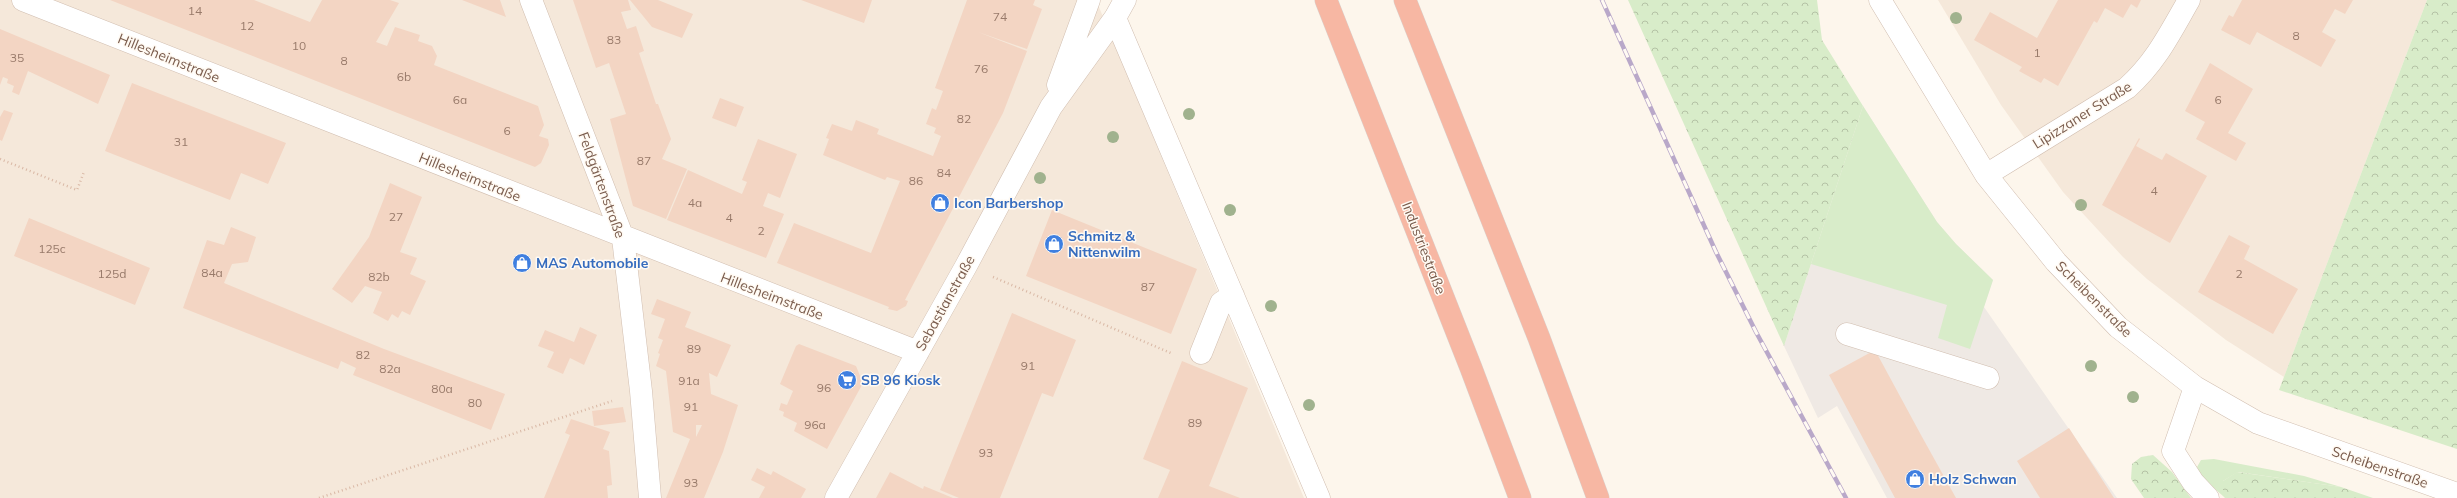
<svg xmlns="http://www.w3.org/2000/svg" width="2457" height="498" font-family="Mulish,sans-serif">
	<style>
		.residential { fill: #f5e8da }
		.industrial { fill: #efe9e4 }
		.grass { fill: #d8ecc9 }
		.forest { fill: url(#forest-crowns) }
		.building { fill: #f3d5c3; fill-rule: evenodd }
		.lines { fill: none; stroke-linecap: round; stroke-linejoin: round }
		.minor-casing { stroke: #d1beb0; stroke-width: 23 }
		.highway-casing { stroke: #dad1cd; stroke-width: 23 }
		.path { stroke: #d9b8a5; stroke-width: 2.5; stroke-dasharray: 1 3; stroke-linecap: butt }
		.minor { stroke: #fff; stroke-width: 22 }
		.highway { stroke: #f7b7a3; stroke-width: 22 }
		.rail-casing { stroke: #b9a8c9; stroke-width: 4.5 }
		.rail { stroke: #fffaf3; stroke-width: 3; stroke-dasharray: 9; stroke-linecap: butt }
		.tree { fill: #a0b28e }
		.labels { text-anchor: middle; stroke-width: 3; stroke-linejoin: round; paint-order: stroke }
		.number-label { font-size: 12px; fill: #987a6a }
		.street-label { font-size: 14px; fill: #7a5c4d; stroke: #fffaf3 }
		.shop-label { font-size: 14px; font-weight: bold; fill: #366cbe; stroke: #fffaf3; text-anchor: start }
	</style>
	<defs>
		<pattern id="forest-crowns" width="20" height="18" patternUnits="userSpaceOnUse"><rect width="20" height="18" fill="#d8ecc9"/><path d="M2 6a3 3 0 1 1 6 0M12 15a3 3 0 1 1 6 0" fill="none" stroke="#b4c2a5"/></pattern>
	</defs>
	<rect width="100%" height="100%" fill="#fdf6ec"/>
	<!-- residential -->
	<path class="residential" d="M0 0H1096L1304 498H0Z
		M1938 0H2427L2284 377 2226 340 2147 279 2123 257 2063 192 2001 105Z"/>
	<!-- industrial -->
	<path class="industrial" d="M1863 106 1937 222 1956 244 1993 280 1984 307 2117 498H1887L1837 406 1818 418 1784 346Z"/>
	<!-- grass -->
	<path class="grass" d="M1863 106 1937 222 1956 244 1993 280 1970 349 1938 338 1947 305 1811 264Z
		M2214 459 2304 476 2341 487 2238 472 2223 481V496L2202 478 2197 467 2201 460Z"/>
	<!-- forest -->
	<path class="forest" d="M1628 0H1817L1822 40 1863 106 1784 346Z
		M2427 0H2457V449L2279 390Z
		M2153 455 2172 472 2191 498H2144L2131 479 2132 464 2141 457Z
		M2237 472 2341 487 2373 498H2225L2223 496V481Z"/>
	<!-- building -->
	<path class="building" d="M110 0H254L310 22 322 0H390L399 3 376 42 387 46 395 27 420 35 418 41 432 46 437 56 434 65 538 106 544 125 539 136 548 139 549 145 541 163 535 167Z
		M462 0H500L506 17Z
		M573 0H628L631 10 621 12 627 29 636 26 644 51 639 53 656 104H658L671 139 662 159 687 169 666 219 633 206 610 119 626 114 609 63 596 68Z
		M630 0H658L693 14 682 38 652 27Z
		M801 0H872L864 23Z
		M967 0H1035L1033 5 1042 9 1027 49 978 32 1027 51 1003 113 905 300 908 301 906 306 897 311 888 309 889 307 777 263 794 223 871 253 900 181 887 177 885 180 823 155 829 139 826 138 832 124 852 131 856 120 879 129 877 134 933 156 941 136 934 133 936 128 926 124 932 108 936 110 943 91 935 88Z
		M2058 0H2141L2137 8 2131 4 2123 18 2105 8 2097 23 2094 21 2058 86 2044 78 2041 83 2019 71 2022 67 1974 40 1990 12 2037 38Z
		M2242 0H2353L2345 14 2335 9 2322 32 2336 40 2321 67 2257 32 2250 45 2221 30 2229 15 2233 17Z
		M0 29 110 75 98 104 28 71 19 95 12 92 14 86 7 83 8 79 3 77 0 85Z
		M2210 63 2253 89 2228 133 2246 143 2236 161 2196 139 2205 122 2185 111Z
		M132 83 286 143 268 184 241 173 230 200 105 151Z
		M720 98 744 107 736 127 712 118Z
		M4 110 13 113 2 141 0 140V117Z
		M2139 138 2140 139 2136 146 2162 160 2166 153 2207 176 2170 243 2102 205Z
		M758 139 797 154 780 198 768 193 763 206 784 214 766 258 667 220 688 170 742 194 747 182 742 180Z
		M390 183 422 197 400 252 417 258 410 274 426 281 410 315 402 311 398 318 392 314 388 321 373 313 382 292 365 286 352 303 332 289 369 237Z
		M1052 210 1197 269 1171 334 1026 276Z
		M29 218 150 268 135 305 14 256Z
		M231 227 256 237 248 262 232 264 224 283 384 349 505 394 491 430 353 375 356 368 341 361 338 369 183 308 207 240 224 245Z
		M2229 235 2250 246 2244 259 2298 289 2273 334 2198 292Z
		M657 299 691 312 685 327 731 345 717 377 709 373 711 394 738 405 723 452 704 498H666L690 439 673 432 666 371 656 366 660 354 658 353 663 340 658 338 665 319 651 314ZM696 425H702L696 437Z
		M1012 313 1076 340 1053 397 1042 393 1000 498H959L940 490Z
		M580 327 597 335 584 365 570 358 563 374 547 367 554 352 538 346 545 330 574 342Z
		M799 344 856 366 863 383 827 449 794 431 797 423 783 416 784 412 779 410 781 403 787 405 793 391 780 384 796 346Z
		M1875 350 1921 435 1956 498H1895L1829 375Z
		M1182 361 1248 388 1209 486 1240 498H1158L1170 470 1143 459Z
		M623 407 626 422 594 426 592 411Z
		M571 419 610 432 603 449 609 451 612 485 607 486 608 498H544L570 435 565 433Z
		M2069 428 2114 498H2040L2017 461Z
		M757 468 771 475 773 471 806 489 801 498H759L765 487 751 480Z
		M890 472 923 489 924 486 953 498H876Z"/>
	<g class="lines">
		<!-- minor casing -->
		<g class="minor-casing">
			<path id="minor" d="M23 0 918 352
				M531 0 623 238 641 391 650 498
				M1880 0 1986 175 2056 262 2118 327 2195 387 2258 423 2457 494
				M1115 18 1319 498
				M1058 85 1089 0
				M1986 175 2127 88C2156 62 2170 33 2189 0
				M1847 334 1988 378
				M1201 353 1221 303 1233 295
				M2195 387 2173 451 2193 482 2208 498
				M836 498 966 266 1051 107 1115 18 1125 0"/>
		</g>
		<!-- highway casing -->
		<g class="highway-casing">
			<path id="highway" d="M1326 0 1471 368 1520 498
				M1405 0 1539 338 1598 498"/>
		</g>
		<!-- path -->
		<path class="path" d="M0 159 77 190 84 172
			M993 277 1173 354
			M319 498 612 401"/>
		<!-- minor -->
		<use href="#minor" class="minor"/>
		<!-- highway -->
		<use href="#highway" class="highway"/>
		<!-- rail casing -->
		<g class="rail-casing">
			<path id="rail" d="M1602 0 1716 252 1756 332 1846 498"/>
		</g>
		<!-- rail -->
		<use href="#rail" class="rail"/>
	</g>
	<!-- trees -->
	<g class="tree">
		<circle cx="1956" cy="18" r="6"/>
		<circle cx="1189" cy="114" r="6"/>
		<circle cx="1113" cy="137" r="6"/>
		<circle cx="1040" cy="178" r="6"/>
		<circle cx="2081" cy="205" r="6"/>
		<circle cx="1230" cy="210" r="6"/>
		<circle cx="1271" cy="306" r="6"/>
		<circle cx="2091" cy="366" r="6"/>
		<circle cx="2133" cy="397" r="6"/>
		<circle cx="1309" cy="405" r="6"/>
	</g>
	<!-- icons -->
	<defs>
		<g id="shop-disc" transform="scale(1)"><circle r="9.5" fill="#3f7fe0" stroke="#fffaf3"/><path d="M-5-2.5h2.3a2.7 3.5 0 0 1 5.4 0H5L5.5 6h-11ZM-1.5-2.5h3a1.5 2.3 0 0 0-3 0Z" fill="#fff"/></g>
		<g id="supermarket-disc" transform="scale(1)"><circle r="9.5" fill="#3f7fe0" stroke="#fffaf3"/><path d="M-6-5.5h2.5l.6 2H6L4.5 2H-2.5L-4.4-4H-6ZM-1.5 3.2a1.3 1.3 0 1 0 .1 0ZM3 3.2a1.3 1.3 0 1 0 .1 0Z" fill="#fff"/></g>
	</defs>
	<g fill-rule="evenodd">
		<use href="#shop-disc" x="940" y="203"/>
		<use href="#shop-disc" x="1054" y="244"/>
		<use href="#shop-disc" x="522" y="263"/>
		<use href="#supermarket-disc" x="847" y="380"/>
		<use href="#shop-disc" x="1915" y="479"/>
	</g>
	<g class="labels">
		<!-- number labels -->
		<g class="number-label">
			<text x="195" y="15">14</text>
			<text x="1000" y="21">74</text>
			<text x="247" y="30">12</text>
			<text x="2296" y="40">8</text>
			<text x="614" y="44">83</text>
			<text x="299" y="50">10</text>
			<text x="2037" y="57">1</text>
			<text x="17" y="62">35</text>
			<text x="344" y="65">8</text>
			<text x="981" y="73">76</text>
			<text x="404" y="81">6b</text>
			<text x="460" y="104">6a</text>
			<text x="2218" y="104">6</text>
			<text x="964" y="123">82</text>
			<text x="507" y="135">6</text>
			<text x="181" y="146">31</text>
			<text x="644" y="165">87</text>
			<text x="944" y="177">84</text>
			<text x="916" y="185">86</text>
			<text x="2154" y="195">4</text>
			<text x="695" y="207">4a</text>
			<text x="396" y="221">27</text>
			<text x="729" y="222">4</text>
			<text x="761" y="235">2</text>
			<text x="52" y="253">125c</text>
			<text x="212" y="277">84a</text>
			<text x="112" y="278">125d</text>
			<text x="2239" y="278">2</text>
			<text x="379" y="281">82b</text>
			<text x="1148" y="291">87</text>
			<text x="694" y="353">89</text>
			<text x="363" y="359">82</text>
			<text x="1028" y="370">91</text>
			<text x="390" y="373">82a</text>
			<text x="689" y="385">91a</text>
			<text x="824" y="392">96</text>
			<text x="442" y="393">80a</text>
			<text x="475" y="407">80</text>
			<text x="691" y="411">91</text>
			<text x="1195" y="427">89</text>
			<text x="815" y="429">96a</text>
			<text x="986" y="457">93</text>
			<text x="691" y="487">93</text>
		</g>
		<!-- street labels -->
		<g class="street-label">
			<text transform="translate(169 58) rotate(22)" y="5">Hillesheimstraße</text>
			<text transform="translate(2082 115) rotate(-32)" y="5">Lipizzaner Straße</text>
			<text transform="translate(470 177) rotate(22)" y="5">Hillesheimstraße</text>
			<text transform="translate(602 185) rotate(70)" y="5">Feldgärtenstraße</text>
			<text transform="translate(1424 248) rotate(69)" y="5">Industriestraße</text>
			<text transform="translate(772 296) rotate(21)" y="5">Hillesheimstraße</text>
			<text transform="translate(2094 299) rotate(45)" y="5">Scheibenstraße</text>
			<text transform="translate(945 303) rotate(-61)" y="5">Sebastianstraße</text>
			<text transform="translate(2380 467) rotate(19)" y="5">Scheibenstraße</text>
		</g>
		<!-- shop labels -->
		<g class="shop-label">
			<text x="954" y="208">Icon Barbershop</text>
			<text x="1068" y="241">Schmitz &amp;<tspan x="1068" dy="16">Nittenwilm</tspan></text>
			<text x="536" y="268">MAS Automobile</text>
			<text x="861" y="385">SB 96 Kiosk</text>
			<text x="1929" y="484">Holz Schwan</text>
		</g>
	</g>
</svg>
